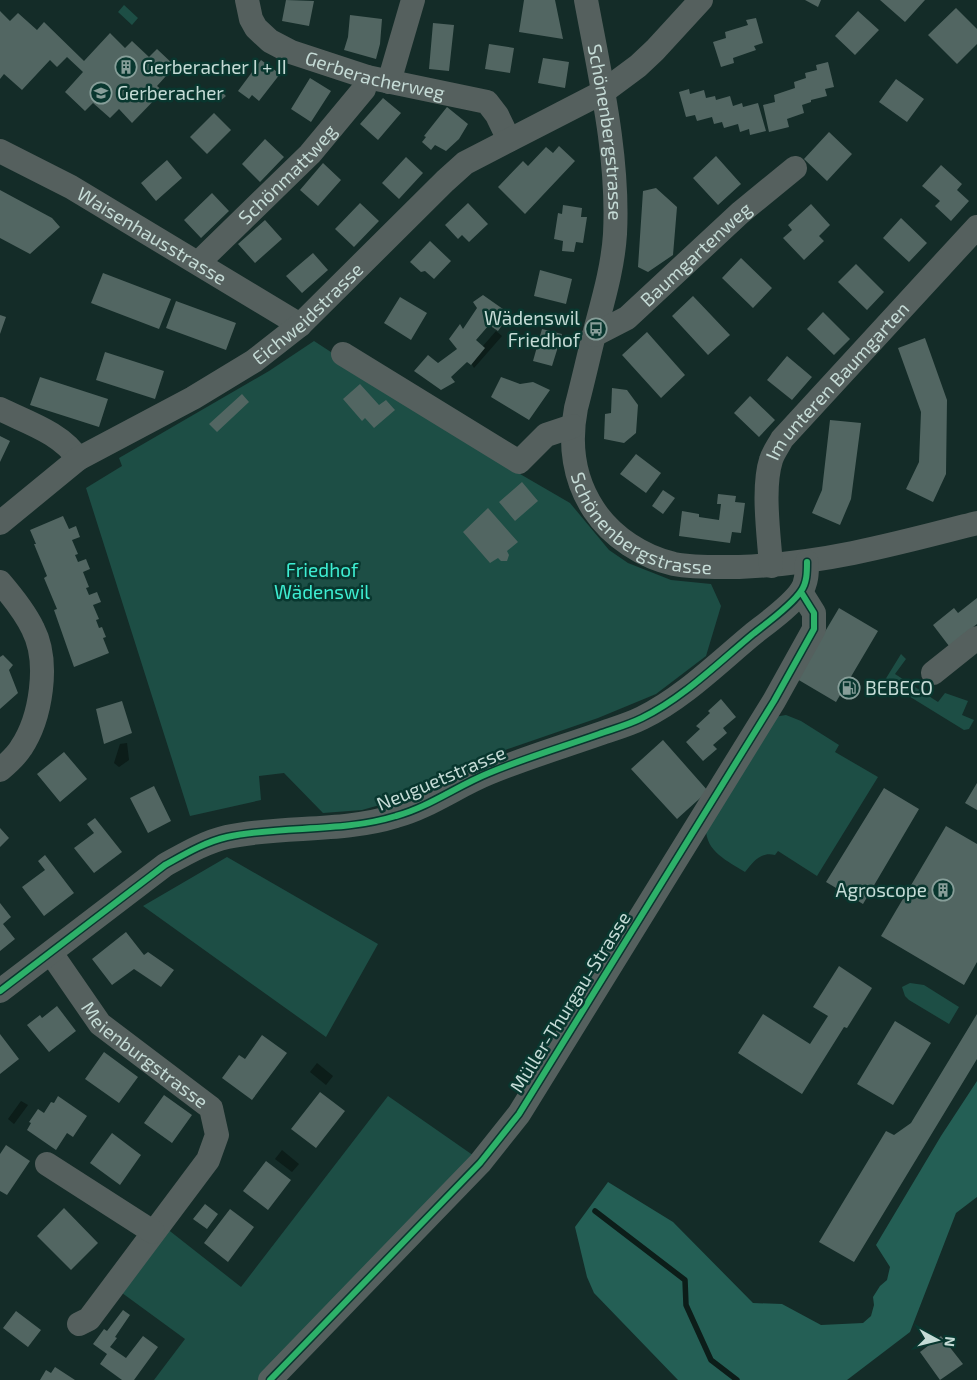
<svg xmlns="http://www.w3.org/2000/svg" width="977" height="1380" font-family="'Exo 2',sans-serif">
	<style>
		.green { fill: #1d4e45 }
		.forest { fill: #245f55 }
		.water { fill: #0c1d19 }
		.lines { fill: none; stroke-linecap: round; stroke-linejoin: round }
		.stream { stroke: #0c1d19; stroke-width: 5.5 }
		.building { fill: #526662 }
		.minor { stroke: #55605e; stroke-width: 24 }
		.cycleway-casing { stroke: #09372f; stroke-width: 9 }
		.cycleway { stroke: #2db169; stroke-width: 6 }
		.labels { text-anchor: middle; stroke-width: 5; stroke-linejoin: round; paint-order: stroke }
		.poi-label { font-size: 19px; fill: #c5dbd6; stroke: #09372f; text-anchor: start }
		.street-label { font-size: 19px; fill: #c5dbd6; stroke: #09372f }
		.park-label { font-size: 19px; fill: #3eeed2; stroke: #09372f }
	</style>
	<rect width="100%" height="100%" fill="#142c28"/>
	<!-- green -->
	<path class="green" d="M124 5 138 18 132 25 118 12Z
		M314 341 508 467 570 503 609 550 628 563 671 580 711 584 721 606 706 656 656 694 598 718 505 750 394 801 362 810 323 813 284 773 259 776 261 800 190 816 86 488 122 466 119 458 269 371Z
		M901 654 906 659 895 674 938 702 945 693 968 701 962 715 974 720 969 729 964 730 886 682 885 680Z
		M786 715 801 721 839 745 835 752 878 777 817 876 778 851 775 855C761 851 753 862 745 872 728 861 706 852 706 829L774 717Z
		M227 857 378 944 326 1037 143 906Z
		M910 983 924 985 959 1007 949 1024 909 1000 905 996 902 987Z
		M388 1096 477 1158 260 1380H154L185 1339 118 1290 166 1228 241 1287Z"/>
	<!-- forest -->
	<path class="forest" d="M977 1081V1197L956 1213 910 1332 847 1380H678L594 1293 587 1277 575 1227 608 1182 673 1222 753 1303 782 1304 821 1325 863 1323 871 1316 874 1305 873 1297 880 1286 887 1280 890 1267 876 1245 941 1136Z"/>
	<!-- water -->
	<path class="water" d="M496 331 502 336 474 368 470 361Z
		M127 743 129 760 119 767 114 763 120 744Z
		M317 1063 333 1076 326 1085 310 1072Z
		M21 1101 28 1105 14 1124 8 1119Z
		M282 1150 299 1164 292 1172 275 1159Z"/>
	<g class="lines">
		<!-- stream -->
		<path class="stream" d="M595 1211 685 1280 686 1305 711 1360 737 1380"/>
	</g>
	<!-- building -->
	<path class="building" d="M286 0 314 1 309 26 282 21Z
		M524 0H555L563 39 519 32Z
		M805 0H821L818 7Z
		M880 0H925L905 22Z
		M956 8 977 29V44L957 64 928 35Z
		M0 11 10 21 18 13 37 30 44 22 84 61 110 33 125 48 132 41 149 57 157 49 175 66 157 86 163 91 132 123 119 109 110 118 93 103 85 111 65 92 83 72 67 57 57 67 50 60 22 90 4 74 0 79Z
		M858 11 879 30 855 55 835 36Z
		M350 15 382 19 380 44 376 59 344 50 348 37Z
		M756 18 763 43 754 46 756 50 733 58 734 63 721 67 713 42 726 38 725 32 748 25 746 20Z
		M433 23 454 25 449 71 429 69Z
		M489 44 514 48 510 73 485 69Z
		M543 58 569 62 565 88 538 83Z
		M261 60 280 74 259 101 252 95 249 99 238 91Z
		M828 62 834 87 825 89 827 96 811 100V102L802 105 804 113 787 119 789 127 769 132 763 105 775 102 774 95 795 88 794 82 806 78 805 73 817 70 816 65Z
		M310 78 331 91 311 122 291 109Z
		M896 79 924 99 907 122 879 102Z
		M689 89 690 94 704 90 706 98 715 96 716 100 730 96 733 106 742 103 743 107 758 103 766 131 750 135 749 129 740 132 738 124 724 128 722 122 714 124 712 117 697 121 695 115 686 117 679 92Z
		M220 90 226 96 219 102 213 96Z
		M383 98 401 113 378 140 360 124Z
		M447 107 468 124 459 139 446 151 435 145 431 150 422 142 426 137 424 136Z
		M214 113 231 130 207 154 190 137Z
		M829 132 852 154 827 181 804 159Z
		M265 139 284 157 260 182 242 164Z
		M559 146 575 161 525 214 498 187 523 161 528 166 546 147 553 153Z
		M716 156 741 184 718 205 693 178Z
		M406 157 423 173 399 199 382 183Z
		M167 160 182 178 156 201 141 183Z
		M323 163 341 180 318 206 300 190Z
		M941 165 962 184 957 190 969 201 951 221 935 206 940 201 922 186Z
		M656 188 677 207 673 255 648 272 638 267 643 191Z
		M0 190 52 218 60 227 30 254 0 238Z
		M212 193 229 211 201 238 184 220Z
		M360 203 379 221 354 247 335 229Z
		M468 203 488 224 469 242 462 235 458 239 445 225Z
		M811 204 830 225 819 236 824 241 804 260 783 238 792 230 788 225Z
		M563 205 582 208 581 217H587L583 243 576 242 574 252 562 251 563 241 554 239 558 213 562 214Z
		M901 218 927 243 909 262 883 238Z
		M265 220 282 239 255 263 238 244Z
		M430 241 451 261 434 279 425 271 421 272 410 262Z
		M313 253 328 270 302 293 286 276Z
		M741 258 772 288 753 308 722 278Z
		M856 264 884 292 867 310 838 282Z
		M540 270 572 279 566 304 534 296Z
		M103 273 171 299 159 329 91 303Z
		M483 295 510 314 498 331 489 325 476 340 485 348 471 365 467 362 451 377 455 382 441 390 414 371 428 355 438 363 457 349 449 339 460 324 463 329 477 308 473 302Z
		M693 296 730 335 708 355 672 316Z
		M400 297 427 313 411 340 384 323Z
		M176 301 236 323 226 350 166 328Z
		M823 312 850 339 834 355 807 329Z
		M0 315 6 317 0 334Z
		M542 329 562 334 552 366 533 361Z
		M647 332 685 375 661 398 622 355Z
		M925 338 947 400 946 474 933 502 906 489 919 462 921 412 898 348Z
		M105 352 164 371 155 399 96 380Z
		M787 356 812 377 792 400 767 380Z
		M40 377 108 399 99 427 30 405Z
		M501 377 520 384 533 382 550 390 529 420 491 397Z
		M360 384 379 405 386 400 395 410 374 428 365 418 362 421 343 399Z
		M612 388 627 390 638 405 636 433 624 443 604 439 605 414 611 413Z
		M242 394 249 402 217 432 209 424Z
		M750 396 775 420 759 437 734 413Z
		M830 420 861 423 851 499 840 525 812 513 822 490Z
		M0 436 10 441 0 462Z
		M636 454 661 473 646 493 620 474Z
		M522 482 538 501 515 521 499 502Z
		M663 490 675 498 663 514 652 506Z
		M718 494 736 496 735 502 745 503 741 533 732 532 730 543 679 536 682 511 699 514V517L719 520 721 504H717Z
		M488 508 518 542 507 551 509 555 507 561H501L498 558 490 563 463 532Z
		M63 516 69 529 76 526 80 537 72 540 78 554 75 555 78 562 86 559 90 569 83 572 89 587 86 588 89 595 97 592 101 602 93 605 99 619 96 620 99 628 102 627 106 637 103 638 109 653 74 667 54 610 57 609 44 578 47 576 34 544H36L30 530Z
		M977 598V624L949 646 933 625 954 608 958 613Z
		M839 608 878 631 836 702 797 679Z
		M3 655 13 665 9 670 18 693 0 709V657Z
		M721 699 736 717 723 728 727 733 713 745 717 749 703 761 686 742 700 729 696 726 710 713 708 711Z
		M122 701 132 733 104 744 96 709Z
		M663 740 708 791 677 819 631 769Z
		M64 752 87 779 60 802 37 774Z
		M977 783V810L965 803Z
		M154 786 171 821 148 833 130 798Z
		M884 788 919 809 863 904 826 882Z
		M95 818 122 852 94 873 74 848 94 833 87 824Z
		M946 826 977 844V962L964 985 881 936Z
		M0 828 9 838 0 847Z
		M45 855 74 893 44 916 22 887 45 870 38 861Z
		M0 903 11 917 3 924 15 939 0 951Z
		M126 932 144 955 148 952 174 970 161 987 134 969 112 985 92 959Z
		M839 966 872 988 847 1028 844 1027 802 1094 738 1053 763 1014 810 1044 828 1016 813 1007Z
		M57 1006 76 1031 49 1052 27 1025 40 1015 42 1018Z
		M977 1014V1059L854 1262 819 1242 886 1131 894 1135 911 1123Z
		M895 1021 931 1043 893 1105 857 1084Z
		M0 1034 19 1059 0 1074Z
		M262 1035 287 1053 252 1100 222 1078 239 1055 245 1059Z
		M104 1052 138 1077 119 1103 85 1079Z
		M320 1092 345 1111 316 1148 291 1129Z
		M164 1095 192 1115 172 1143 144 1123Z
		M58 1096 87 1116 73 1137 67 1133 56 1150 27 1130 31 1123 29 1122 38 1109 44 1113 51 1102 54 1103Z
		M112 1133 141 1155 120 1185 90 1163Z
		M6 1145 30 1161 7 1195 0 1191V1154Z
		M266 1161 291 1180 268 1210 243 1191Z
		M205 1204 218 1214 207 1229 193 1219Z
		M64 1208 98 1243 71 1270 37 1236Z
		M230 1209 254 1227 228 1262 204 1243Z
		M123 1310 130 1315 115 1337 117 1338 110 1347 126 1358 143 1336 158 1347 134 1380H122L100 1364 107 1354 93 1344 104 1329 107 1331Z
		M16 1311 41 1330 28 1347 3 1328Z
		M941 1336 963 1364 940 1380 920 1352Z
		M55 1367 75 1380H40L46 1370 51 1373Z"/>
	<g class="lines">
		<!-- minor -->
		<g class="minor">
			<path id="s1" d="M247 0 251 19 256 28 270 41 291 52 367 77 487 102 497 115 509 140"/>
			<path id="s2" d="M586 0C600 76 619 157 615 234 613 266 604 297 596 327 589 354 583 382 576 408 569 444 574 480 594 510 612 537 643 557 674 564 695 568 718 567 739 567 823 564 896 544 977 523"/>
			<path d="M389 82 413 0"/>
			<path id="s3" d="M0 151 71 187 300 325"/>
			<path id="s4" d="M198 263 310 154 364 89 367 77"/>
			<path id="s5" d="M594 335 627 318 740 213 795 168"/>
			<path d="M343 354 519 462 546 435 573 426"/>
			<path d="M0 409C26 422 62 433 78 459"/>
			<path id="s6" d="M0 523 78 459 193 398 254 361 300 325 445 181 465 163 603 92 638 66 655 50 701 0"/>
			<path id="s7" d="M771 566C769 536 762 488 771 460 773 453 779 445 782 439L977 227"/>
			<path d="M0 582C12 596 25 612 33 629 50 662 41 718 21 748 16 756 7 764 0 770"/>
			<path d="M933 673 977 638"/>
			<path id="s8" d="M51 953 100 1024 211 1108 217 1135 208 1160 89 1319 79 1324"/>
			<path d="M0 991 165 865C185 854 205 842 227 837 283 825 341 833 396 816 429 807 457 786 489 773 525 758 562 747 599 734 613 729 628 725 642 718 683 698 718 663 753 634 767 623 792 605 801 591 807 583 807 572 807 562"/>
			<path d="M47 1164 153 1232"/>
			<path d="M270 1380 480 1163 519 1114 774 701 814 629V613L801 592"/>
		</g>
		<!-- cycleway casing -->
		<g class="cycleway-casing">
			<path id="cycleway" d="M0 991 165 865C185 854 205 842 227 837 283 825 341 833 396 816 429 807 457 786 489 773 525 758 562 747 599 734 613 729 628 725 642 718 683 698 718 663 753 634 767 623 792 605 801 591 807 583 807 572 807 562
				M270 1380 480 1163 519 1114 774 701 814 629V613L801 592"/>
		</g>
		<!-- cycleway -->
		<use href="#cycleway" class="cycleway"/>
	</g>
	<!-- icons -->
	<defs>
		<g id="building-ring" transform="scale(1.125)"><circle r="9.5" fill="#09372f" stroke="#879e99" stroke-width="1.5"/><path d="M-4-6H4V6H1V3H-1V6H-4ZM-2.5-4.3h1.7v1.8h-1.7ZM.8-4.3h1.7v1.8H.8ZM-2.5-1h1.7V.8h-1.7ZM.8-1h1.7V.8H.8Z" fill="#879e99"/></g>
		<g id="school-ring" transform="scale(1.125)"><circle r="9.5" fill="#09372f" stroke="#879e99" stroke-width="1.5"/><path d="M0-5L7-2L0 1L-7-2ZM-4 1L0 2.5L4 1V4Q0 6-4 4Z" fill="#879e99"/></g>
		<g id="bus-ring" transform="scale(1.125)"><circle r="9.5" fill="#09372f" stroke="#879e99" stroke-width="1.5"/><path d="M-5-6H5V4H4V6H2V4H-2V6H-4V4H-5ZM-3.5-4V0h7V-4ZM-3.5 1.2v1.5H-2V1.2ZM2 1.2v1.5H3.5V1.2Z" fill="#879e99"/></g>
		<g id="fuel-ring" transform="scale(1.125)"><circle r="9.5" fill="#09372f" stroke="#879e99" stroke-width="1.5"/><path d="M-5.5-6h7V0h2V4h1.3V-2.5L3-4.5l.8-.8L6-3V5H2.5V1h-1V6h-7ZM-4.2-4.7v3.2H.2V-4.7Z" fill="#879e99"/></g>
	</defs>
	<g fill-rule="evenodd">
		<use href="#building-ring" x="126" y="67"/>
		<use href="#school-ring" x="101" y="93"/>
		<use href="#bus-ring" x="596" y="329"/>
		<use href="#fuel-ring" x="849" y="688"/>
		<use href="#building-ring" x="943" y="890"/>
	</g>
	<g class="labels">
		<!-- poi labels -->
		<g class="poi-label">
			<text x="142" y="74">Gerberacher I + II</text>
			<text x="117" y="100">Gerberacher</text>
			<text x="580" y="325" text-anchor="end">Wädenswil<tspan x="580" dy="22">Friedhof</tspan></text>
			<text x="865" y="695">BEBECO</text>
			<text x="927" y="897" text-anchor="end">Agroscope</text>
		</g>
		<!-- street labels -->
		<g class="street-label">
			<text dy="7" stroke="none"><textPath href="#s1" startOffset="160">Gerberacherweg</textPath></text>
			<text dy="7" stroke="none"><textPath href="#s2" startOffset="134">Schönenbergstrasse</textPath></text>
			<text dy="7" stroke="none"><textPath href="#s4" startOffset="126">Schönmattweg</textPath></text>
			<text dy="7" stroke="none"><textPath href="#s3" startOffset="174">Waisenhausstrasse</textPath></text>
			<text dy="7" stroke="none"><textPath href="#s5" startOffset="131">Baumgartenweg</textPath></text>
			<text dy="7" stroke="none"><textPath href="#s6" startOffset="374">Eichweidstrasse</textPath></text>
			<text dy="7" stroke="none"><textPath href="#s7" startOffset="210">Im unteren Baumgarten</textPath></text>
			<text dy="7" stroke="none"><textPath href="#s2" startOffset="569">Schönenbergstrasse</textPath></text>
			<text transform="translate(441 778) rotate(-23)" y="7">Neuguetstrasse</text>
			<text transform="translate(570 1002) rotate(-58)" y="7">Müller-Thurgau-Strasse</text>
			<text dy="7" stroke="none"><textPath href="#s8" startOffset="140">Meienburgstrasse</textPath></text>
		</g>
		<!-- park labels -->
		<g class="park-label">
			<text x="322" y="577">Friedhof<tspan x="322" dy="22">Wädenswil</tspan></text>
		</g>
	</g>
	<!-- north arrow -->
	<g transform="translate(937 1340) rotate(97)" stroke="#09372f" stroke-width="4" paint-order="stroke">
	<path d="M0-4L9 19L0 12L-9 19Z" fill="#c5dbd6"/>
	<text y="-8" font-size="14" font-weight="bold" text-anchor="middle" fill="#c5dbd6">N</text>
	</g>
</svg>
